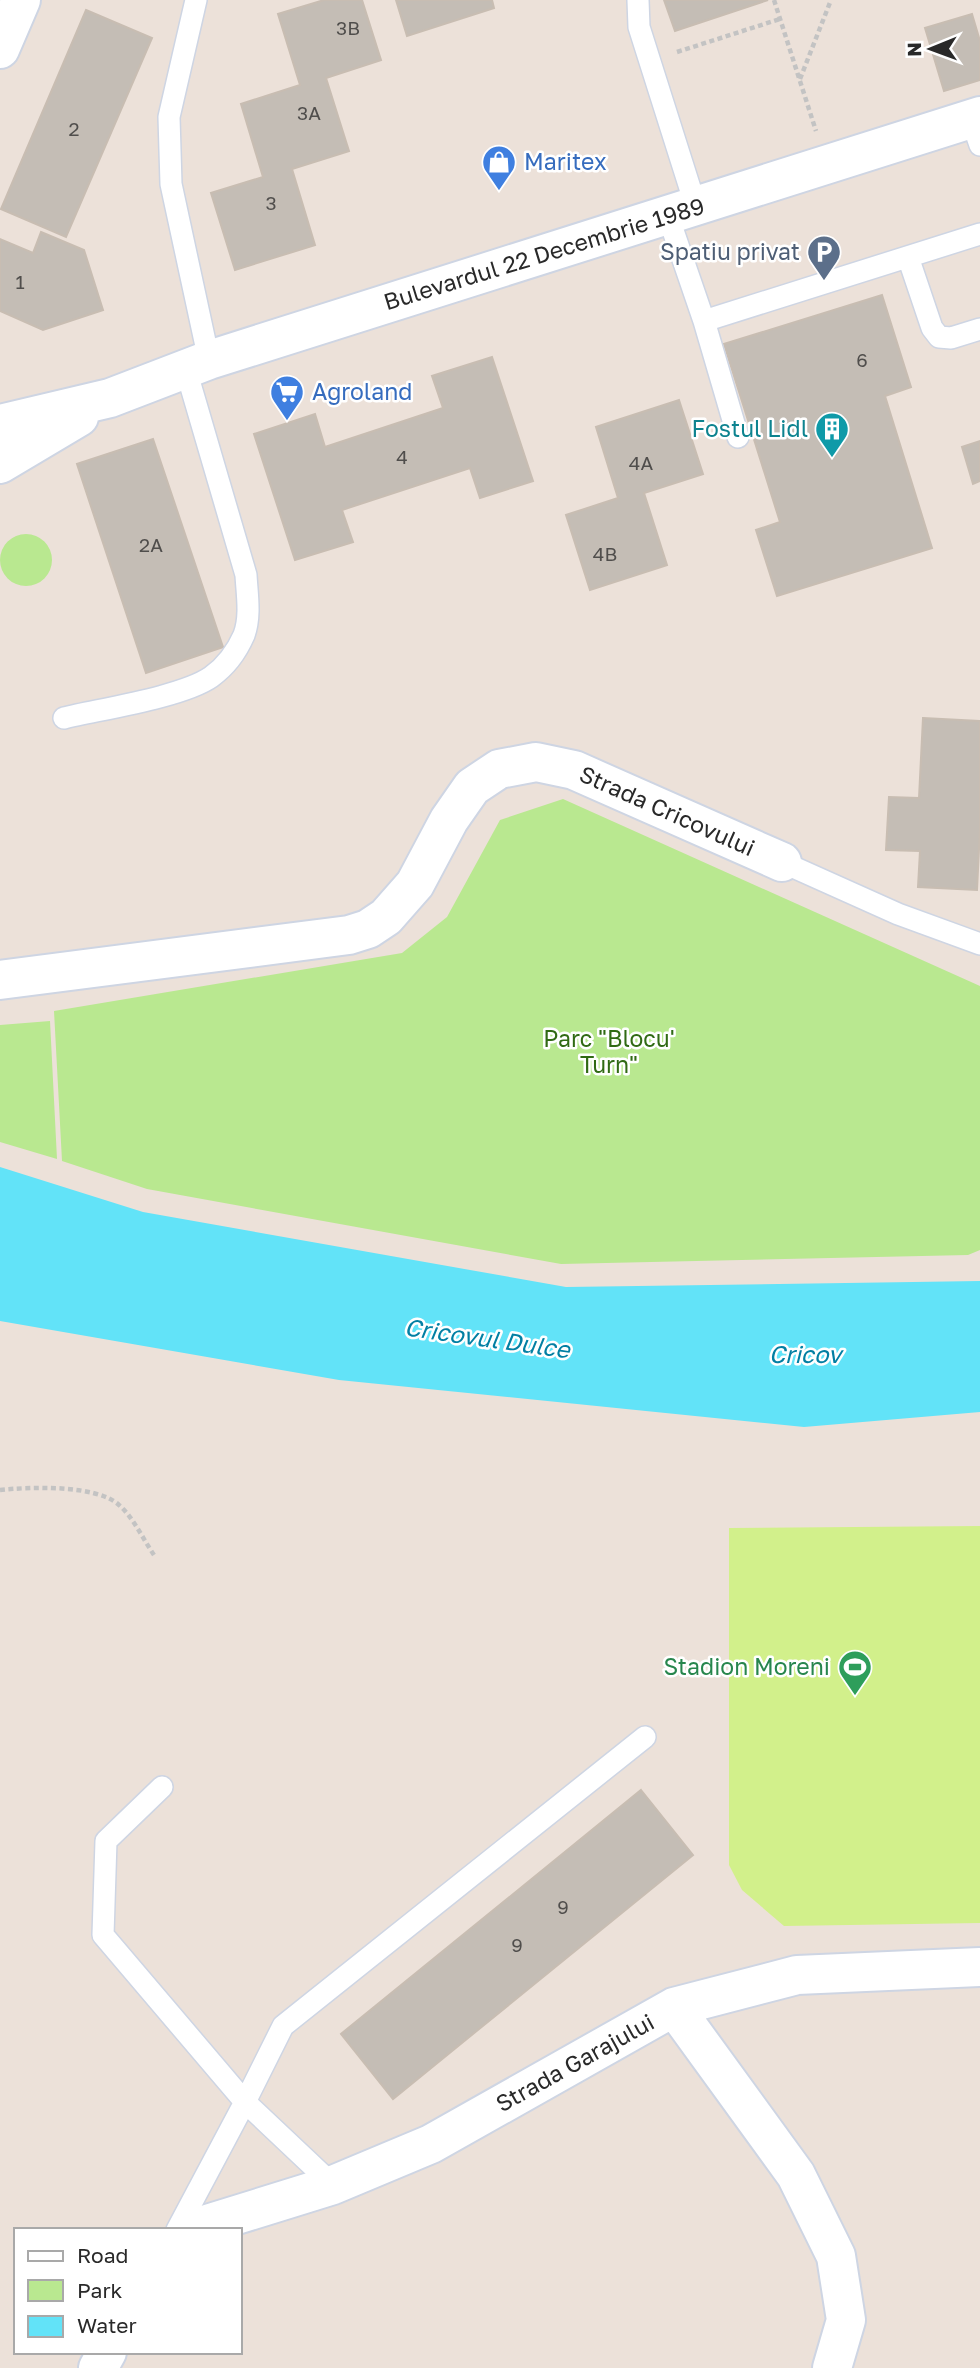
<svg xmlns="http://www.w3.org/2000/svg" width="980" height="2368" font-family="'Golos Text',sans-serif">
	<style>
		.green { fill: #b9e890 }
		.pitch { fill: #d2f08b }
		.water { fill: #62e3f8 }
		.building { fill: #c4bdb5; stroke: #c8bdb2; stroke-width: 2 }
		.lines { fill: none; stroke-linecap: round; stroke-linejoin: round }
		.lane-casing { stroke: #ced5e3; stroke-width: 24 }
		.street-casing { stroke: #ced5e3; stroke-width: 42 }
		.secondary-casing { stroke: #ced5e3; stroke-width: 42 }
		.path { stroke: #c3c3c3; stroke-width: 4.5; stroke-dasharray: 5 3.5; stroke-linecap: butt }
		.lane { stroke: #fff; stroke-width: 21 }
		.street { stroke: #fff; stroke-width: 38 }
		.secondary { stroke: #fff; stroke-width: 38 }
		.labels { text-anchor: middle; stroke-width: 5; stroke-linejoin: round; paint-order: stroke }
		.number-label { font-size: 19px; fill: #504e4c }
		.shop-label { font-size: 23px; fill: #366cbe; stroke: #fff; text-anchor: start }
		.service-label { font-size: 23px; fill: #4e5e75; stroke: #fff; text-anchor: end }
		.street-label { font-size: 23px; fill: #292929; stroke: #fff }
		.culture-label { font-size: 23px; fill: #0d838f; stroke: #fff; text-anchor: end }
		.park-label { font-size: 23px; fill: #306a14; stroke: #fff }
		.leisure-label { font-size: 23px; fill: #27864d; stroke: #fff; text-anchor: end }
		.water-label { font-size: 24px; font-style: italic; fill: #027fa3; stroke: #fff }
	</style>
	<rect width="100%" height="100%" fill="#ece1d9"/>
	<!-- green -->
	<path class="green" d="M0 560a26 26 0 1 1 52 0a26 26 0 1 1-52 0Z
		M563 799 980 986V1250L968 1255 561 1264 147 1189 62 1161 54 1011 402 953 447 917 500 820Z
		M50 1021 57 1159 0 1142V1025Z"/>
	<!-- pitch -->
	<path class="pitch" d="M980 1526V1923L784 1926 742 1890 729 1865V1528Z"/>
	<!-- water -->
	<path class="water" d="M0 1167 143 1212 566 1287 980 1281V1412L804 1427 339 1380 0 1321Z"/>
	<!-- building -->
	<path class="building" d="M324 0H362L381 60 326 78 349 151 292 169 315 245 235 270 211 193 263 177 241 104 300 85 278 14Z
		M396 0H492L494 8 407 36Z
		M664 0H768L675 31Z
		M86 10 152 38 66 237 1 209Z
		M972 14 980 41V80L944 91 925 28Z
		M41 232 84 250 103 310 43 330 0 311V239L33 253Z
		M882 295 911 387 885 396 932 548 777 596 756 530 780 522 724 344Z
		M492 357 533 481 480 498 470 468 342 510 353 542 295 560 254 434 315 414 325 447 443 408 432 376Z
		M679 400 703 474 644 493 667 565 590 590 566 515 618 498 596 427Z
		M153 439 223 647 146 673 77 464Z
		M980 441V481L973 484 962 447Z
		M923 718 980 721V829L977 890 918 887 920 851 886 850 889 797 919 798Z
		M641 1790 693 1855 393 2099 341 2034Z"/>
	<g class="lines">
		<!-- lane casing -->
		<g class="lane-casing">
			<path id="lane" d="M196 0 169 117 171 184 209 360
				M638 0 639 27 696 207
				M971 119 980 145
				M668 216 704 321 738 437
				M908 257 932 328 939 337 951 338 980 329
				M704 321 980 234
				M64 718C101 709 182 697 211 677 225 667 237 651 244 635 251 616 247 594 246 575L186 370
				M782 862 898 914 980 944
				M162 1787 106 1841 103 1935 245 2102 333 2185
				M177 2230 245 2102 283 2026 645 1737"/>
		</g>
		<!-- street casing -->
		<g class="street-casing">
			<path id="street" d="M0 980 349 935 368 929 386 917 415 884 449 820 472 787 499 769 536 762 574 770 782 862
				M674 2007 796 2175 836 2256 846 2320 832 2368
				M188 2230 333 2185 431 2144 674 2007 797 1975 980 1967
				M98 2368 107 2352"/>
		</g>
		<!-- secondary casing -->
		<g class="secondary-casing">
			<path id="secondary" d="M0 49 21 0
				M0 424 110 398 209 360 980 116
				M0 464 79 417"/>
		</g>
		<!-- path -->
		<path class="path" d="M774 0 816 131
			M677 52 780 19
			M800 79 831 0
			M0 1490C29 1487 96 1484 119 1505 133 1517 143 1539 154 1555"/>
		<!-- lane -->
		<use href="#lane" class="lane"/>
		<!-- street -->
		<use href="#street" class="street"/>
		<!-- secondary -->
		<use href="#secondary" class="secondary"/>
	</g>
	<!-- icons -->
	<defs>
		<g id="shop-pin" transform="scale(1.75)"><path d="M0 17L-7.5 6A9.5 9.5 0 1 1 7.5 6Z" fill="#3f7fe0" stroke="#fff"/><path d="M-5-2.5h2.3a2.7 3.5 0 0 1 5.4 0H5L5.5 6h-11ZM-1.5-2.5h3a1.5 2.3 0 0 0-3 0Z" fill="#fff"/></g>
		<g id="parking-pin" transform="scale(1.75)"><path d="M0 17L-7.5 6A9.5 9.5 0 1 1 7.5 6Z" fill="#5c6f8a" stroke="#fff"/><path d="M-3.5-5.5H1a3.5 3.5 0 0 1 0 7H-1V5.5H-3.5ZM-1-3.4V-.6H.8a1.4 1.4 0 0 0 0-2.8Z" fill="#fff"/></g>
		<g id="supermarket-pin" transform="scale(1.75)"><path d="M0 17L-7.5 6A9.5 9.5 0 1 1 7.5 6Z" fill="#3f7fe0" stroke="#fff"/><path d="M-6-5.5h2.5l.6 2H6L4.5 2H-2.5L-4.4-4H-6ZM-1.5 3.2a1.3 1.3 0 1 0 .1 0ZM3 3.2a1.3 1.3 0 1 0 .1 0Z" fill="#fff"/></g>
		<g id="building-pin" transform="scale(1.75)"><path d="M0 17L-7.5 6A9.5 9.5 0 1 1 7.5 6Z" fill="#0f9aa8" stroke="#fff"/><path d="M-4-6H4V6H1V3H-1V6H-4ZM-2.5-4.3h1.7v1.8h-1.7ZM.8-4.3h1.7v1.8H.8ZM-2.5-1h1.7V.8h-1.7ZM.8-1h1.7V.8H.8Z" fill="#fff"/></g>
		<g id="stadium-pin" transform="scale(1.75)"><path d="M0 17L-7.5 6A9.5 9.5 0 1 1 7.5 6Z" fill="#2e9e5b" stroke="#fff"/><path d="M0-5a6.5 5 0 1 0 0 10a6.5 5 0 1 0 0-10ZM-3.5-1.8h7v3.6h-7Z" fill="#fff"/></g>
	</defs>
	<g fill-rule="evenodd">
		<use href="#shop-pin" x="499" y="162"/>
		<use href="#parking-pin" x="824" y="252"/>
		<use href="#supermarket-pin" x="287" y="392"/>
		<use href="#building-pin" x="832" y="429"/>
		<use href="#stadium-pin" x="855" y="1667"/>
	</g>
	<g class="labels">
		<!-- number labels -->
		<g class="number-label">
			<text x="348" y="35">3B</text>
			<text x="309" y="120">3A</text>
			<text x="74" y="136">2</text>
			<text x="271" y="210">3</text>
			<text x="20" y="289">1</text>
			<text x="862" y="367">6</text>
			<text x="402" y="464">4</text>
			<text x="641" y="470">4A</text>
			<text x="151" y="552">2A</text>
			<text x="605" y="561">4B</text>
			<text x="563" y="1914">9</text>
			<text x="517" y="1952">9</text>
		</g>
		<!-- shop labels -->
		<g class="shop-label">
			<text x="524" y="170">Maritex</text>
			<text x="312" y="400">Agroland</text>
		</g>
		<!-- service labels -->
		<g class="service-label">
			<text x="800" y="260">Spatiu privat</text>
		</g>
		<!-- street labels -->
		<g class="street-label">
			<text transform="translate(544 254) rotate(-17)" y="8">Bulevardul 22 Decembrie 1989</text>
			<text transform="translate(667 811) rotate(24)" y="8">Strada Cricovului</text>
			<text transform="translate(575 2063) rotate(-29)" y="8">Strada Garajului</text>
		</g>
		<!-- culture labels -->
		<g class="culture-label">
			<text x="808" y="437">Fostul Lidl</text>
		</g>
		<!-- park labels -->
		<g class="park-label">
			<text x="609" y="1047">Parc "Blocu'<tspan x="609" dy="26">Turn"</tspan></text>
		</g>
		<!-- leisure labels -->
		<g class="leisure-label">
			<text x="830" y="1675">Stadion Moreni</text>
		</g>
		<!-- water labels -->
		<g class="water-label">
			<text transform="translate(487 1339) rotate(8)" y="8">Cricovul Dulce</text>
			<text x="805" y="1363">Cricov</text>
		</g>
	</g>
	<!-- legend -->
	<rect x="14" y="2228" width="228" height="126" fill="#ffffff" stroke="#a9a9a9" stroke-width="2"/>
	<rect x="28" y="2251" width="35" height="10" fill="#ffffff" stroke="#a9a9a9" stroke-width="2"/>
	<text x="77" y="2263" font-size="21" fill="#292929">Road</text>
	<rect x="28" y="2280" width="35" height="21" fill="#b9e890" stroke="#a9a9a9" stroke-width="2"/>
	<text x="77" y="2298" font-size="21" fill="#292929">Park</text>
	<rect x="28" y="2316" width="35" height="21" fill="#62e3f8" stroke="#a9a9a9" stroke-width="2"/>
	<text x="77" y="2333" font-size="21" fill="#292929">Water</text>
	<!-- north arrow -->
	<g transform="translate(931 49) rotate(269)" stroke="#ffffff" stroke-width="5" paint-order="stroke">
	<path d="M0-5L12 26L0 18L-12 26Z" fill="#292929"/>
	<text y="-10" font-size="19" font-weight="bold" text-anchor="middle" fill="#292929">N</text>
	</g>
</svg>
